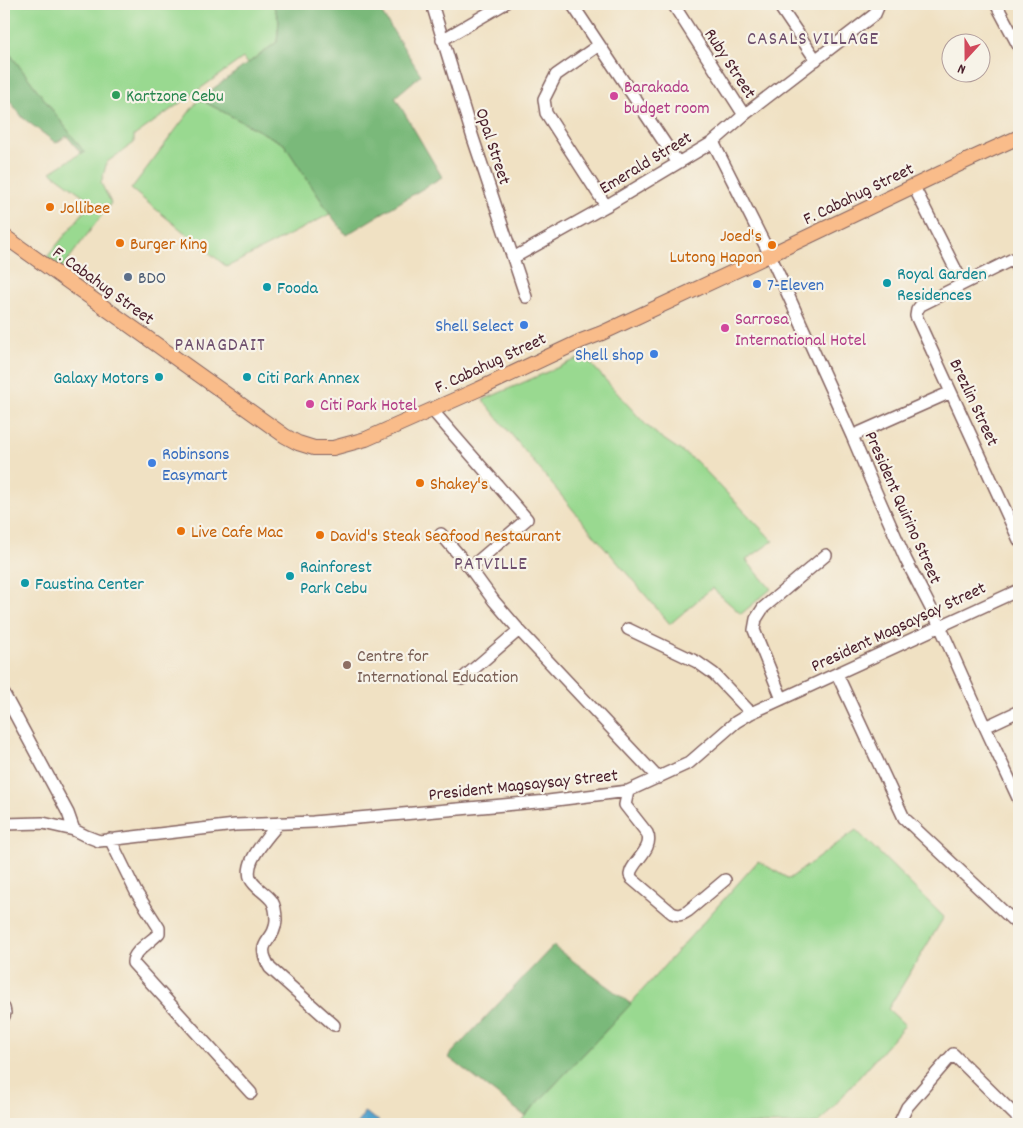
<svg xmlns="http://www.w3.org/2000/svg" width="1023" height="1128" font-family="Dekko,sans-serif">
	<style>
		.green { fill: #99d990; stroke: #727c5e }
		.forest { fill: #7ab97a; stroke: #626c52 }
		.water { fill: #54a4ce; stroke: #4f627c }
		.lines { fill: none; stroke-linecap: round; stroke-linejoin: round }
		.minor-casing { stroke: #846360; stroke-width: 14 }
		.major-casing { stroke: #846360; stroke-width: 16 }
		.minor { stroke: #fff; stroke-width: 11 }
		.major { stroke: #f9bc8a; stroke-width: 14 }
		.leisure-dot { fill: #2e9e5b; stroke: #f7f3e8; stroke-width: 2 }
		.hotel-dot { fill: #d1479c; stroke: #f7f3e8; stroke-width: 2 }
		.food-dot { fill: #e8710a; stroke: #f7f3e8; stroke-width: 2 }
		.service-dot { fill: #5c6f8a; stroke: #f7f3e8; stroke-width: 2 }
		.culture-dot { fill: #0f9aa8; stroke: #f7f3e8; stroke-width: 2 }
		.shop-dot { fill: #3f7fe0; stroke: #f7f3e8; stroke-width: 2 }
		.education-dot { fill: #8d6e63; stroke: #f7f3e8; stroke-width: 2 }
		.labels { text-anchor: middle; stroke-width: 4.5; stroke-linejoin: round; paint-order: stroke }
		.street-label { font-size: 18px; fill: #4a1f2b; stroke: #f7f3e8 }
		.hotel-label { font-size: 18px; fill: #b23c85; stroke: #f7f3e8; text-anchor: start }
		.leisure-label { font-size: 18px; fill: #27864d; stroke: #f7f3e8; text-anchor: start }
		.food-label { font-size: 18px; fill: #c56008; stroke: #f7f3e8; text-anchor: start }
		.culture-label { font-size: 18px; fill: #0d838f; stroke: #f7f3e8; text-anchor: start }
		.service-label { font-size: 18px; fill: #4e5e75; stroke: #f7f3e8; text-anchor: start }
		.shop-label { font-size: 18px; fill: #366cbe; stroke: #f7f3e8; text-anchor: start }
		.education-label { font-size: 18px; fill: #785e54; stroke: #f7f3e8; text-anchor: start }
		.neighbourhood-label { font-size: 19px; letter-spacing: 1px; fill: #6f506e; stroke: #f7f3e8 }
	</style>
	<rect width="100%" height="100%" fill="#f7f3e8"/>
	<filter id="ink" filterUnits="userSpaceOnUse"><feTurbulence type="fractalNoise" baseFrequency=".02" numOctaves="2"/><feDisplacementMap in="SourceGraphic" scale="10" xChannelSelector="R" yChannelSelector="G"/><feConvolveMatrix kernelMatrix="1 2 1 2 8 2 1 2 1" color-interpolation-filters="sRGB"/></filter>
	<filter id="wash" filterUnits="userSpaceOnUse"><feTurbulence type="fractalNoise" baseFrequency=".0096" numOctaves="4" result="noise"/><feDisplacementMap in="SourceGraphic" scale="20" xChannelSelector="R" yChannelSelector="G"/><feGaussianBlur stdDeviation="1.12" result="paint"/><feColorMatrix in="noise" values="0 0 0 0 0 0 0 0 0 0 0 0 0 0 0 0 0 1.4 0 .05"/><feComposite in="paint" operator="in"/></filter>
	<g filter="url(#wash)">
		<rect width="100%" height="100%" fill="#f0e1c3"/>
		<!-- green -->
		<path class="green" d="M4 4H273L279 20 277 42 247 64 243 58 134 136V143L107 162 101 183 111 203 62 268 47 257 92 202 51 172 81 153 84 152 4 46Z
			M199 99 284 144 330 214 227 267 131 189Z
			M584 356 645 424 659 436 696 461 773 541 746 560 771 589 741 614 712 588 670 624 583 522 483 400Z
			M856 830 944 917 888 1009 905 1025 818 1124H519L525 1116 614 1022 758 861 789 879Z"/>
		<!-- forest -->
		<path class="forest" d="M273 4H376L421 75 395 97 442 177 346 235 330 214 284 144 199 99 277 42 279 21Z
			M4 46 85 153H81L67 136 56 143 23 118 4 93Z
			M553 946 631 1004 525 1116 448 1057Z"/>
		<!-- water -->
		<path class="water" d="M364 1112 379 1121 376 1124H357L361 1119Z"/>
	</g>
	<g filter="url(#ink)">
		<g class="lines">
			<!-- minor casing -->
			<g class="minor-casing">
				<path id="minor" d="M432 4 472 135 526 297
					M572 4 678 163
					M673 4 744 115
					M778 4 816 60
					M996 4 1019 47
					M442 40 504 4
					M599 45 556 75 544 99 546 113 606 206
					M713 142 770 255 852 436 871 481 906 560 940 626 985 727 1019 800
					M914 187 963 284
					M513 258 606 206 713 142 744 115 875 14 878 7 876 4
					M1019 272 1013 259 921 305 917 310 916 316 1019 540
					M432 410 527 519 470 568
					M852 436 951 392
					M441 534 470 568 494 601 519 630 658 778
					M628 629 697 662 714 674 751 713
					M837 674 904 818 1019 926
					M462 679 519 630
					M4 694 68 813 74 830
					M782 699 754 630 756 619 763 608 826 555
					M985 727 1019 711
					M628 791 625 805 647 833C654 847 636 859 631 871L630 875 632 879 672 913C679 916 682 915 688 911L725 880
					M279 823C270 834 258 847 252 860 242 884 261 887 272 901 275 906 276 914 276 920 275 944 253 940 270 968L334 1025
					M4 824 43 823 74 830 86 836 99 841 235 825 313 822 548 801 628 791 689 763 736 722 751 713 1019 590
					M110 839 136 892 159 928V933C152 941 132 952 133 963L251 1093
					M4 1008 5 1013 4 1016
					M899 1124 907 1107 953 1054 1019 1119"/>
			</g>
			<!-- major casing -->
			<g class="major-casing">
				<path id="major" d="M4 236 285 436 298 443 314 448H333L366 439 479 389 581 341 602 333 780 250 964 162 1019 137"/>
			</g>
			<!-- minor -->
			<use href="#minor" class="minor"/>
			<!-- major -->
			<use href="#major" class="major"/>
		</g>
	</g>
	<!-- markers -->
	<circle class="leisure-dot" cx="116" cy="95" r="5"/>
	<g class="hotel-dot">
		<circle cx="614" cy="96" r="5"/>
		<circle cx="725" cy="328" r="5"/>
		<circle cx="310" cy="404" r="5"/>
	</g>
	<g class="food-dot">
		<circle cx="50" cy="207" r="5"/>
		<circle cx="120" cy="243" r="5"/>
		<circle cx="772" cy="245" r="5"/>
		<circle cx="420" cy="483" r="5"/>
		<circle cx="181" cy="531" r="5"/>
		<circle cx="320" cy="535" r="5"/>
	</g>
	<circle class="service-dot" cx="128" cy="277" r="5"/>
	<g class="culture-dot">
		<circle cx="887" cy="283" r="5"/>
		<circle cx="267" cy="287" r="5"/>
		<circle cx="159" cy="377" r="5"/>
		<circle cx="247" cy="377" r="5"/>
		<circle cx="290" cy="576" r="5"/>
		<circle cx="25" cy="583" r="5"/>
	</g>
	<g class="shop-dot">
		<circle cx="757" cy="284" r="5"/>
		<circle cx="524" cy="325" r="5"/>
		<circle cx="654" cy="354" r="5"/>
		<circle cx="152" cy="463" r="5"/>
	</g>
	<circle class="education-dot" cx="347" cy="665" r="5"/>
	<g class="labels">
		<!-- street labels -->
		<g class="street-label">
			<text transform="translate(731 63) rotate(57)" y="6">Ruby Street</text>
			<text transform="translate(494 146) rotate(72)" y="6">Opal Street</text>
			<text transform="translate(645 162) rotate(-31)" y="6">Emerald Street</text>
			<text transform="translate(858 193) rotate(-26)" y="6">F. Cabahug Street</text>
			<text transform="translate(104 285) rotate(36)" y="6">F. Cabahug Street</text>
			<text transform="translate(490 362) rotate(-25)" y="6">F. Cabahug Street</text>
			<text transform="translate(975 402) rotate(65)" y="6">Brezlin Street</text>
			<text transform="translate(904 507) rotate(66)" y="6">President Quirino Street</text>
			<text transform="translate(898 626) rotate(-25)" y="6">President Magsaysay Street</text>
			<text transform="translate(523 784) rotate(-6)" y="6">President Magsaysay Street</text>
		</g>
		<!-- hotel labels -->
		<g class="hotel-label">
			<text x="624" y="92">Barakada<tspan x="624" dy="21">budget room</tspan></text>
			<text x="735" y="324">Sarrosa<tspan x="735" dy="21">International Hotel</tspan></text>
			<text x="320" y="410">Citi Park Hotel</text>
		</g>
		<!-- leisure labels -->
		<g class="leisure-label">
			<text x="126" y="101">Kartzone Cebu</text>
		</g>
		<!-- food labels -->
		<g class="food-label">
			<text x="60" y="213">Jollibee</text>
			<text x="762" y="241" text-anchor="end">Joed's<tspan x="762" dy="21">Lutong Hapon</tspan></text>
			<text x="130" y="249">Burger King</text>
			<text x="430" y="489">Shakey's</text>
			<text x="191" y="537">Live Cafe Mac</text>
			<text x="330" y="541">David's Steak Seafood Restaurant</text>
		</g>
		<!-- culture labels -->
		<g class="culture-label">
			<text x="897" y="279">Royal Garden<tspan x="897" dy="21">Residences</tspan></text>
			<text x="277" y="293">Fooda</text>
			<text x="149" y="383" text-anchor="end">Galaxy Motors</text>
			<text x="257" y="383">Citi Park Annex</text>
			<text x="300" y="572">Rainforest<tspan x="300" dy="21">Park Cebu</tspan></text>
			<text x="35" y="589">Faustina Center</text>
		</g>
		<!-- service labels -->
		<g class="service-label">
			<text x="138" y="283">BDO</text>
		</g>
		<!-- shop labels -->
		<g class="shop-label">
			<text x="767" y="290">7-Eleven</text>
			<text x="514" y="331" text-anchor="end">Shell Select</text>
			<text x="644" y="360" text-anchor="end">Shell shop</text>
			<text x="162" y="459">Robinsons<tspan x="162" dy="21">Easymart</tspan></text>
		</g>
		<!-- education labels -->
		<g class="education-label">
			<text x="357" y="661">Centre for<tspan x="357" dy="21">International Education</tspan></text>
		</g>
		<!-- neighbourhood labels -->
		<g class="neighbourhood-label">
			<text x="813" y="44">CASALS VILLAGE</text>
			<text x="220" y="350">PANAGDAIT</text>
			<text x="491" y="569">PATVILLE</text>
		</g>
	</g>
	<!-- margin -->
	<rect width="1023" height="1128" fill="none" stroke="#f7f3e8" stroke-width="20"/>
	<!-- north arrow -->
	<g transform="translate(966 58) rotate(201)"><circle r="24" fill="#f7f3e8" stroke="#b29e9c"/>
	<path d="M0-4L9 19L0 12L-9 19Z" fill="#d1495b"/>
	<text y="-8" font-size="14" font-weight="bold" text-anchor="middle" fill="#4a1f2b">N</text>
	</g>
</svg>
